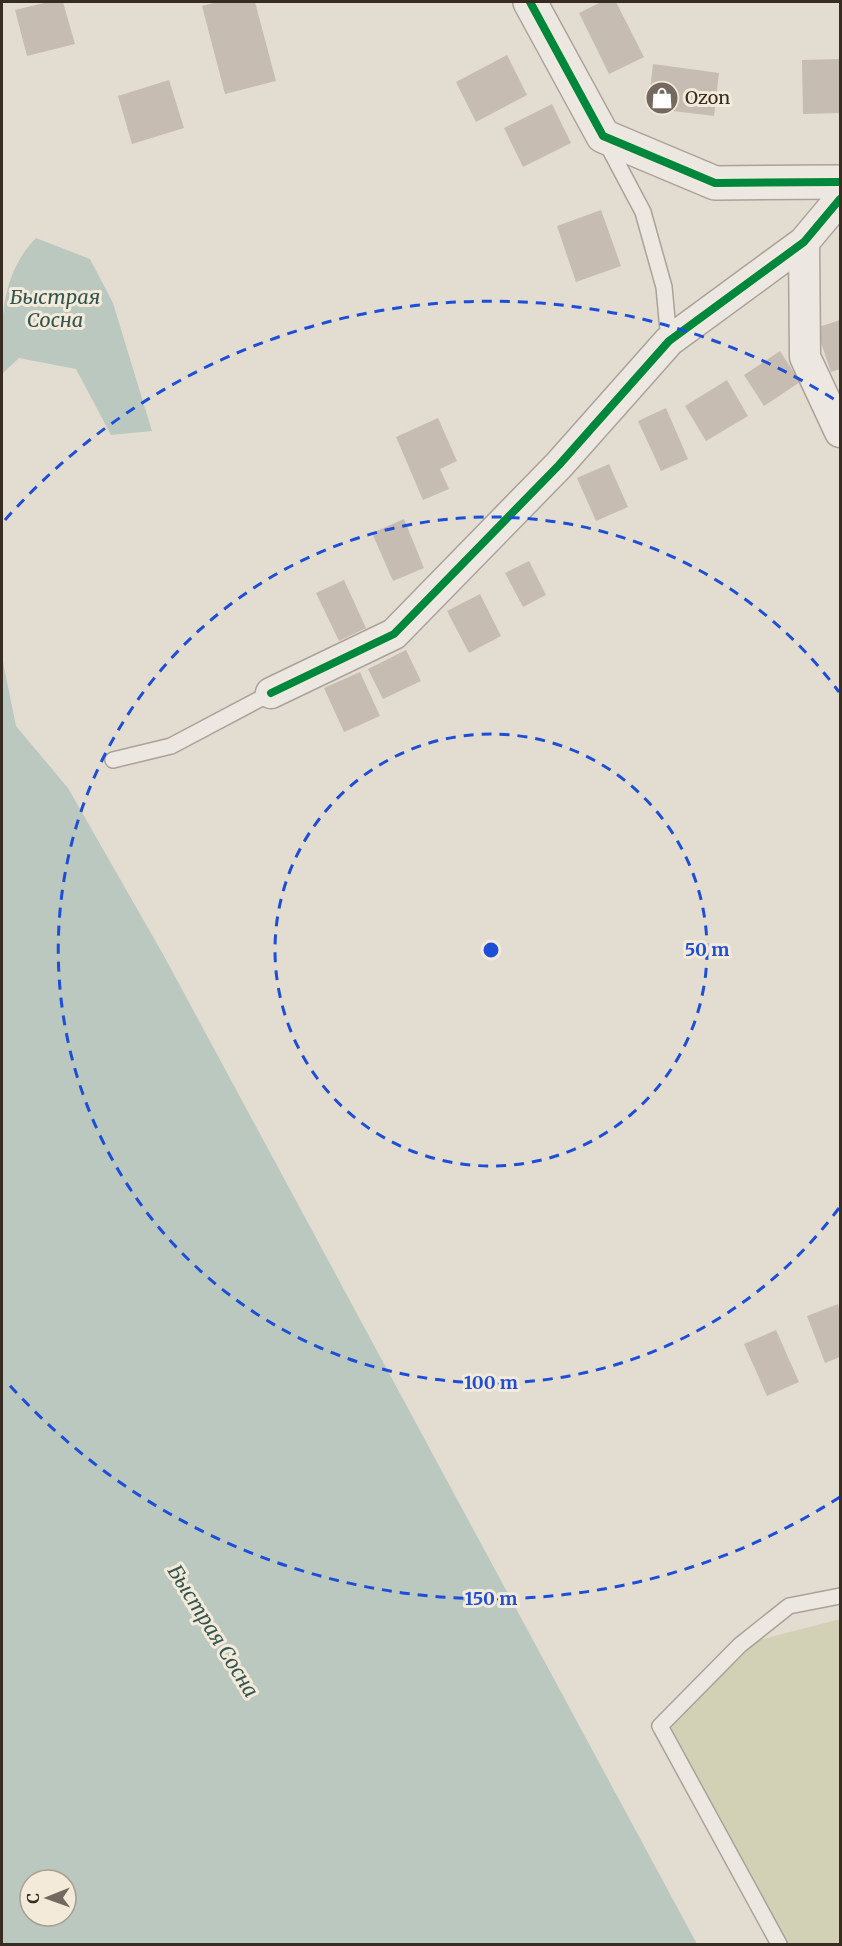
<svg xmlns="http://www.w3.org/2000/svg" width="842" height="1946" font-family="Merriweather,serif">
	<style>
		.green { fill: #d2d1b5 }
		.water { fill: #bbc8c0; fill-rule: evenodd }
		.building { fill: #c6bcb2 }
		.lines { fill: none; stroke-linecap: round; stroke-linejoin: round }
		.service-casing { stroke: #a9a299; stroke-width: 18 }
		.minor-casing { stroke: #a9a299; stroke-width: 33 }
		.tertiary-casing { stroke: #a9a299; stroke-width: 36 }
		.service { stroke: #ece8e1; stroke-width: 15 }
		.minor { stroke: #ece8e1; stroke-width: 30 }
		.tertiary { stroke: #ece8e1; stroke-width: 33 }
		.cycleway-casing { stroke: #f3ead9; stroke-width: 11 }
		.cycleway { stroke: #00873e; stroke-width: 8 }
		.ring { fill: none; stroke: #1d4ed8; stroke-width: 3; stroke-dasharray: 10 8 }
		.labels { text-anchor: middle; stroke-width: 6; stroke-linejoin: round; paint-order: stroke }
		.poi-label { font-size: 18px; fill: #372b22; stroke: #f3ead9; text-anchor: start }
		.water-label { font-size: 20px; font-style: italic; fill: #335551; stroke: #f3ead9 }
		.centre { fill: #1d4ed8; stroke: #f3ead9; stroke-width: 3 }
		.ring-label { font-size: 18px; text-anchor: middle; font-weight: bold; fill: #1d4ed8; stroke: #f3ead9; stroke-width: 6; stroke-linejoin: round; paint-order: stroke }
	</style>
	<rect width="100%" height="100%" fill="#e3ddd1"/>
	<!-- green -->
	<path class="green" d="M840 1619V1944H779L660 1726 740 1645Z"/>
	<!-- water -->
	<path class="water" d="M36 238 90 259 113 303 152 431 111 435 76 369 19 358 2 374C1 322 0 275 36 238Z
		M2 657 16 726 68 788 164 956 697 1944H2ZM30 1880H66V1916H30Z"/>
	<!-- building -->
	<path class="building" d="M48 2H63L75 44 27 56 15 10Z
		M217 2H255L276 81 225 94 202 6Z
		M601 2H616L644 57 609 74 579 13Z
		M507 55 527 95 476 122 456 82Z
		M840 59V113L803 114 802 60Z
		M653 64 719 73 714 116 648 108Z
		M169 80 184 128 132 144 118 96Z
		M552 104 571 143 523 167 504 128Z
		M601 210 621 266 576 282 557 226Z
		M840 320V369L831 372 816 328Z
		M780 351 800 382 764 406 744 375Z
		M727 380 748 416 706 441 685 406Z
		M666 408 688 459 661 471 638 421Z
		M438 418 457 461 440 469 449 489 423 500 396 437Z
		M609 464 628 507 596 521 577 478Z
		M404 519 424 568 393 581 372 533Z
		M529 561 546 595 523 607 505 573Z
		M344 580 366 628 339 641 316 593Z
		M480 594 501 636 469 653 447 611Z
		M406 650 421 681 383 699 368 669Z
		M360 672 380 716 344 732 324 688Z
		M838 1304 840 1312V1357L825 1363 807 1316Z
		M776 1330 799 1382 767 1396 744 1344Z"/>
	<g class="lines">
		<!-- service casing -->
		<g class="service-casing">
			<path id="service" d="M606 142 643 212 664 287 669 341
				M113 760 171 746 271 693
				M779 1944 660 1726 740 1645 789 1606 840 1596"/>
		</g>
		<!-- minor casing -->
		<g class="minor-casing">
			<path id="minor" d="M804 242 805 357 840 432
				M271 693 394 634 559 465 669 341 804 242 840 199"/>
		</g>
		<!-- tertiary casing -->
		<g class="tertiary-casing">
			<path id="tertiary" d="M530 2 603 136 715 183 840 182"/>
		</g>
		<!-- service -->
		<use href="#service" class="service"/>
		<!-- minor -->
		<use href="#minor" class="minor"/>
		<!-- tertiary -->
		<use href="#tertiary" class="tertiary"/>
		<!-- cycleway casing -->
		<g class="cycleway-casing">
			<path id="cycleway" d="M530 2 603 136 715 183 840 182
				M271 693 394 634 559 465 669 341 804 242 840 199"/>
		</g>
		<!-- cycleway -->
		<use href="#cycleway" class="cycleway"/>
	</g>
	<!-- distance rings -->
	<g class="ring">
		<circle cx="491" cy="950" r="216"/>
		<path d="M839 1208A433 433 0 1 1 839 692"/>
		<path d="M840 1497A649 649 0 0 1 5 1380M5 520A649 649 0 0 1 840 403"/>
	</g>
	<!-- icons -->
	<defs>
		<g id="shop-disc" transform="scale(1.725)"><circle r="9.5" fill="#73695f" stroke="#f3ead9"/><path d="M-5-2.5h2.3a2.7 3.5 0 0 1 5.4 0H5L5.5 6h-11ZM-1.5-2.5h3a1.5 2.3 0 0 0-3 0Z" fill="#fff"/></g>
	</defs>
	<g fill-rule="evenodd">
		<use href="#shop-disc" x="662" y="98"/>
	</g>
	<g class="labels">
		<!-- poi labels -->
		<g class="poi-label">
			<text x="685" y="104">Ozon</text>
		</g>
		<!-- water labels -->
		<g class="water-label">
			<text x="55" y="304">Быстрая<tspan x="55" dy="23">Сосна</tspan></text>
			<text transform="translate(213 1631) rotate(58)" y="7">Быстрая Сосна</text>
		</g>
	</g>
	<circle cx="491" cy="950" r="9" class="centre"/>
	<g class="ring-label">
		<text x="707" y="956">50 m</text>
		<text x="491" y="1389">100 m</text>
		<text x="491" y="1605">150 m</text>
	</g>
	<!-- border -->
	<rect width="842" height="1946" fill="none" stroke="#372b22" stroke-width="6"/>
	<!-- north arrow -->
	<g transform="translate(48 1898) rotate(269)"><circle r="28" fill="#f3ead9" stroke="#a89e90" stroke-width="1.5"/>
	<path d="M0-4.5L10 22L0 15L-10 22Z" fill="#73695f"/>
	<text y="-9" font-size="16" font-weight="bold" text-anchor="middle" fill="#372b22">С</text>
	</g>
</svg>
